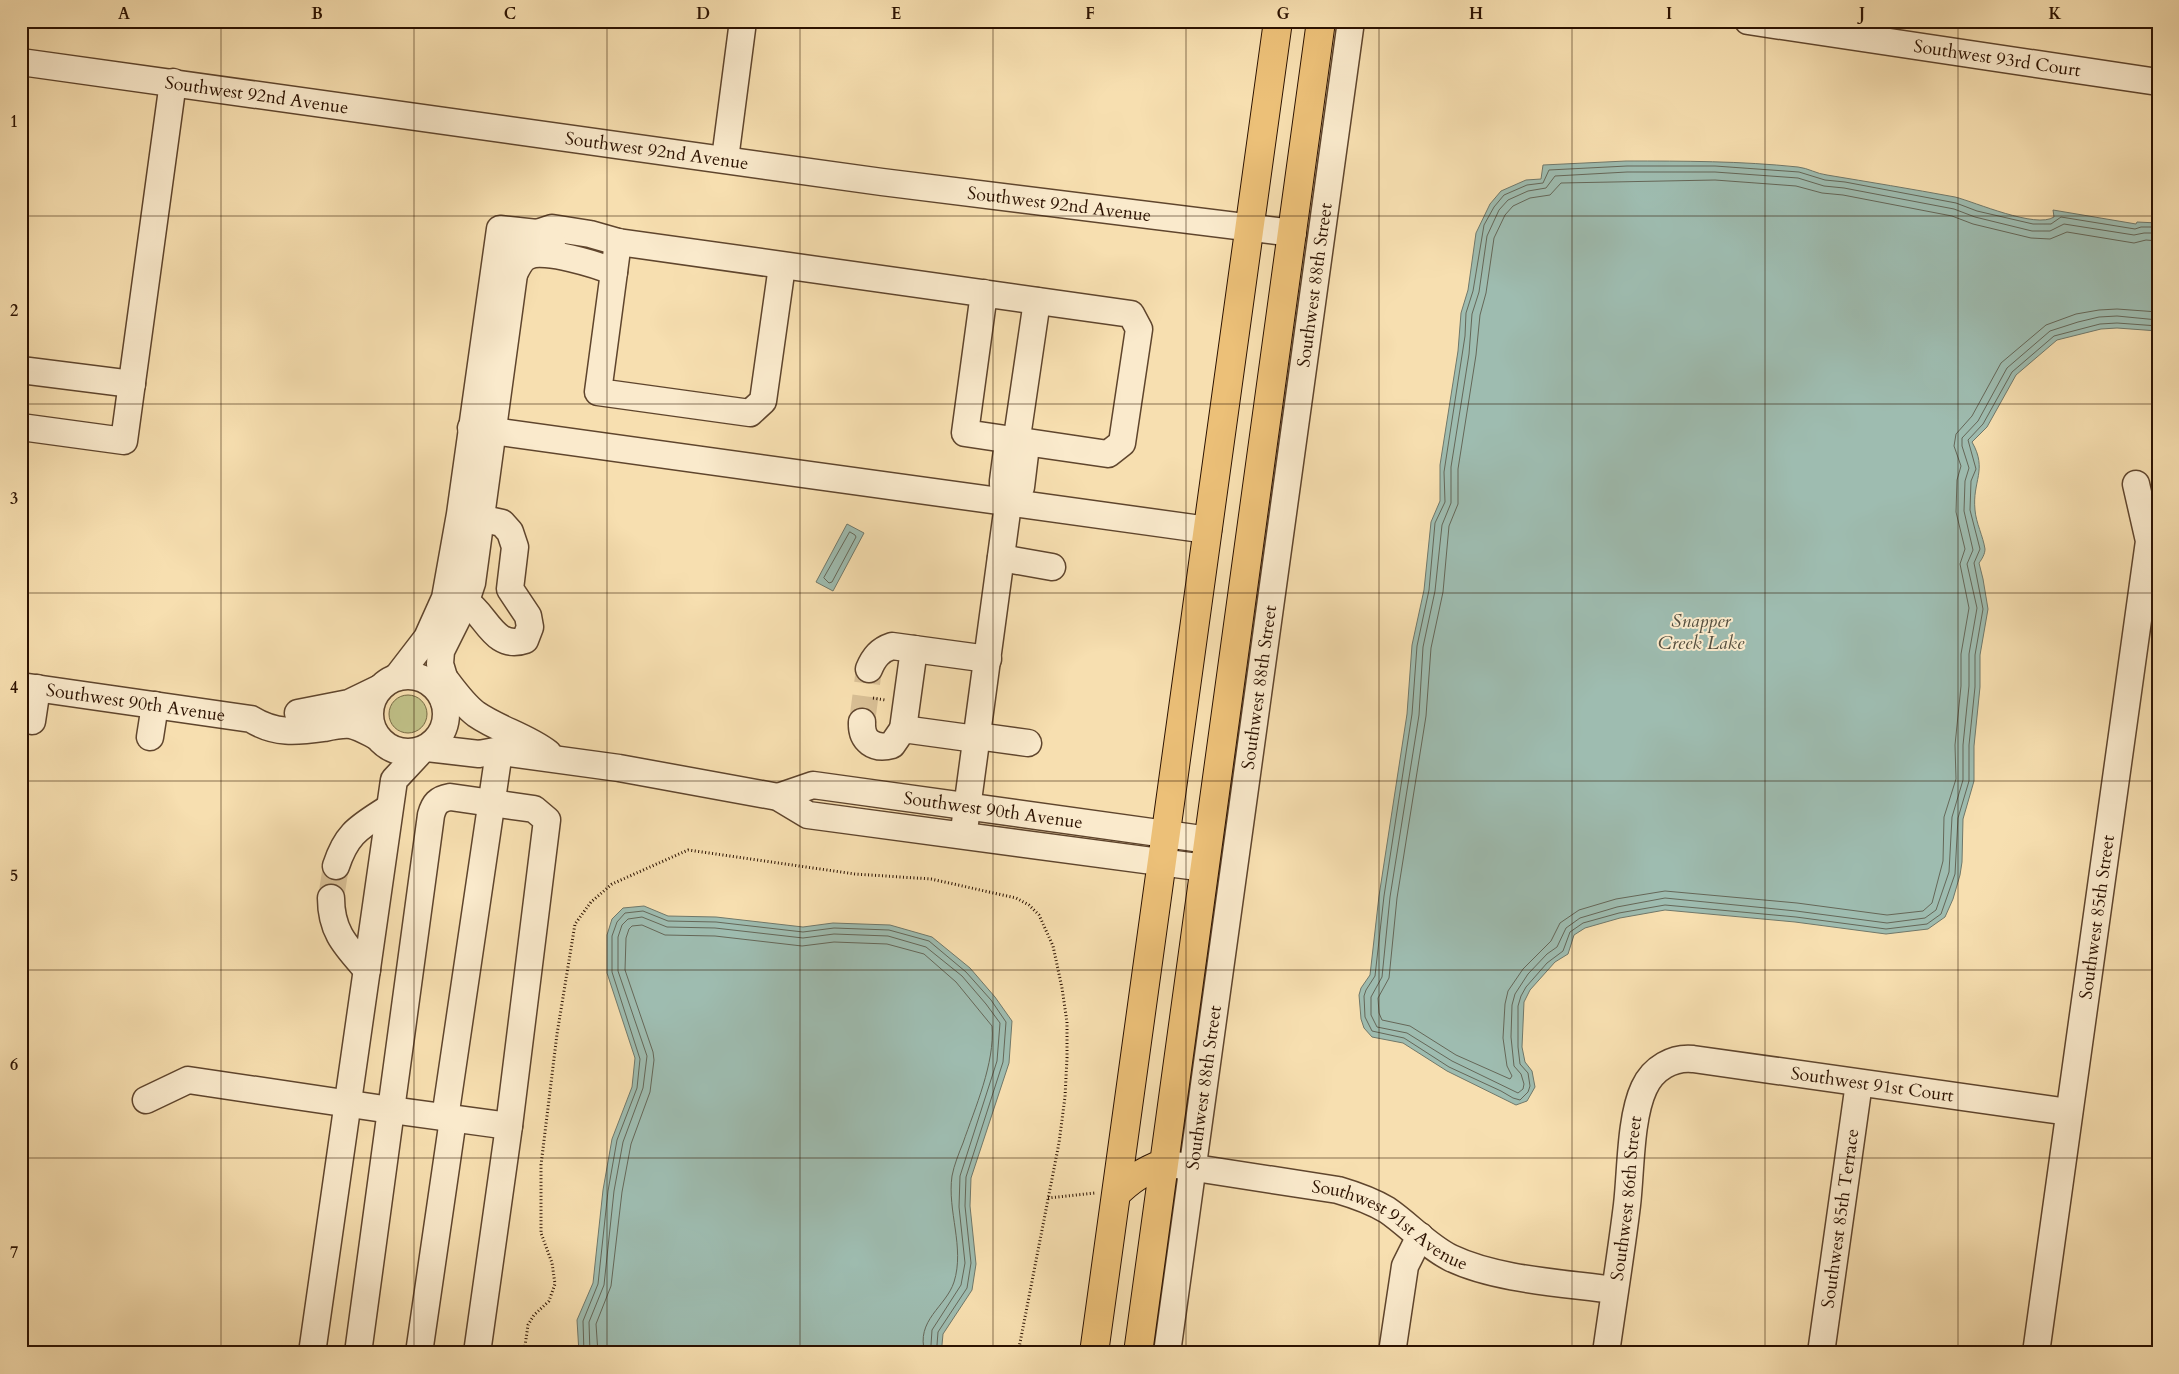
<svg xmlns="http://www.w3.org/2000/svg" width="2179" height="1374" font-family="Cardo,serif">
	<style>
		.green { fill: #c0c188; stroke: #766a44 }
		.water { fill: #9ebcb0; stroke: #70786a }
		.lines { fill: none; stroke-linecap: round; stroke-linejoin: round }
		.shore { stroke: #656758; stroke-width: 1 }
		.minor-tunnel { stroke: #d9c096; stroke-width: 26; stroke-dasharray: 26 13; stroke-linecap: butt }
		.minor-casing { stroke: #5f452d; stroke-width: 29 }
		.major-casing { stroke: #2c1201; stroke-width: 30 }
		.path { stroke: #2c1201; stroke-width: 3; stroke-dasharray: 1 2.5; stroke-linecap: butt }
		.minor { stroke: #faeacc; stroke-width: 26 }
		.major { stroke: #ecc078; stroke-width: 28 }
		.grid { fill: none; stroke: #2c1201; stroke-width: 1; stroke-opacity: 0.55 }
		.labels { text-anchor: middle; stroke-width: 4; stroke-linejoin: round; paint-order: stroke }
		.street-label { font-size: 18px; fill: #2c1201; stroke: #faeacc }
		.water-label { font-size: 19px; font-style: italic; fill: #544e3e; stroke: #faeacc }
		.neatline { fill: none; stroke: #2c1201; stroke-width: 2 }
		.grid-label { font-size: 16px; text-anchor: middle; font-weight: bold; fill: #2c1201 }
	</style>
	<rect width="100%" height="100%" fill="#f7dfb0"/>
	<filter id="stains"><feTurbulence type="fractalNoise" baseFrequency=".004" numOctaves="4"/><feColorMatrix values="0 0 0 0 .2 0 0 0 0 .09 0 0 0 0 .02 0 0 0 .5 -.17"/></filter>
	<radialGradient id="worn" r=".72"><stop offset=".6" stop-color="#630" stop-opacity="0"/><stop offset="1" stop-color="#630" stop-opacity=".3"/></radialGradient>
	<!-- green -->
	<path class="green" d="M389 714a19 19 0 1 1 38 0a19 19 0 1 1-38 0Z"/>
	<!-- water -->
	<path class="water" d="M1626 161C1684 161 1741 161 1798 167 1808 168 1817 174 1827 175 1869 182 1912 189 1955 197 1975 202 2036 229 2054 217L2053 210 2136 224 2137 222 2158 223V331L2117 328 2101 329 2057 340 2016 375 1987 427 1972 442C1988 470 1972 481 1975 510 1976 523 1983 536 1985 549 1985 554 1982 559 1979 563L1983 579 1988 609 1980 655V687L1974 746V781L1963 819 1962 862 1960 875 1953 899 1945 917 1928 929 1886 934 1795 922 1665 910 1620 918 1585 928 1574 935 1568 954 1555 962 1530 990 1524 1002 1522 1047 1525 1062 1532 1071 1535 1087 1527 1101 1516 1105 1447 1071 1403 1043 1372 1037 1364 1028 1361 1019 1359 995 1361 988 1370 975 1379 896 1407 714 1412 645 1424 590 1431 522 1440 501V465L1458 351 1461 313 1468 290 1476 233 1490 204 1501 191 1526 180 1541 179 1543 165Z
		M847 524 864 533 833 591 816 582Z
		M644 906 668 916 716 917 803 927 833 923 890 925 932 937 970 968 995 997 1012 1021 1009 1063 971 1178 970 1206 976 1264 972 1290 943 1334 942 1345 945 1353H579L577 1320 593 1283 603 1190 612 1139 632 1087 635 1058 607 973V935L612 919 623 908Z"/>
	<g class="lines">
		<!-- shore -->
		<path class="shore" d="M2158 227H2141L2135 229 2061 217 2051 224H2033L1977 211 1956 203 1845 182 1825 180 1799 172 1715 166H1627L1549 170 1543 183 1527 185 1504 195 1494 207 1484 225 1473 291 1466 313 1465 336 1444 472 1445 502 1435 523 1429 590 1417 646 1412 714 1384 896 1375 976 1366 990 1364 996 1365 1017 1372 1031 1404 1038 1449 1067 1501 1091 1513 1098 1520 1100 1528 1092 1530 1086 1528 1073 1520 1064 1518 1047V1006L1521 996 1526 987 1547 963 1563 951 1570 932 1583 923 1619 913 1665 905 1796 917 1886 929 1927 924 1941 914 1955 874 1958 818 1969 781V745L1975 687V655L1983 609 1974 563 1980 549 1970 510 1971 481 1976 469 1968 440 1983 424 2012 372 2054 336 2100 324 2117 323 2158 326
			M2158 233H2144L2134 235 2064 224 2050 231H2032L1975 217 1954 209 1844 188 1824 186 1798 178 1715 172H1627L1555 176 1546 188 1528 191 1508 200 1499 210 1487 236 1479 292 1472 314 1469 354 1451 467V503L1442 525 1435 591 1423 647 1419 715 1390 897 1382 977 1371 997V1015L1377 1027 1407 1033 1452 1061 1518 1093 1523 1089 1524 1084 1521 1074 1514 1066 1511 1037 1512 1005 1515 994 1528 974 1547 954 1557 947 1566 928 1580 918 1617 907 1665 898 1796 911 1887 923 1925 918 1936 910 1949 872 1952 817 1963 780V745L1969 686V654L1977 608 1967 564 1973 550 1964 511 1965 481 1969 468 1962 446V438L1978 421 2007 368 2050 331 2078 322 2099 317 2117 316 2158 320
			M2158 241 2146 240 2134 243 2067 232 2050 239 2031 238 1973 224 1952 216 1843 195 1822 193 1796 186 1715 180 1561 183 1550 195 1530 198 1513 206 1505 215 1494 238 1486 293 1480 315 1476 355 1458 469V504L1449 526 1443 592 1431 648 1426 716 1397 898 1389 978 1378 998 1379 1013 1382 1020 1410 1026 1456 1055 1510 1079 1512 1076 1507 1066 1503 1038 1505 1004 1508 991 1523 969 1551 941 1560 923 1579 910 1616 899 1665 891 1797 903 1887 915 1923 911 1932 903 1943 861 1944 817 1956 779 1955 745 1961 686V654L1969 608 1960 564 1965 549 1956 512 1957 480 1961 466 1954 446 1956 434 1972 416 2001 363 2046 325 2076 314 2099 310 2117 309 2158 312
			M850 532 855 535 856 537 832 582 829 583 824 578Z
			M584 1353 583 1321 598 1284 608 1191 617 1140 637 1088 640 1059 612 972V936L617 922 625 913 643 911 668 921 716 922 803 932 834 928 889 930 929 941 966 972 991 1000 1006 1022 1003 1062 966 1177 965 1206 971 1263 967 1288 938 1332 937 1345 940 1353
			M590 1353 589 1322 604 1285 614 1191 623 1142 643 1088 647 1056 618 971V937L622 925 628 919 642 917 667 927 715 928 803 938 834 934 888 936 926 947 962 976 986 1004 1000 1023 997 1061 960 1176 959 1207 965 1263 961 1285 932 1330 931 1345 933 1353
			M598 1353 596 1324 611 1286 622 1192 631 1144 650 1092 654 1060 653 1052 625 970 626 938 629 929 632 926 642 925 665 935 715 936 802 946 834 942 887 944 924 954 956 982 992 1026C995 1063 975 1108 963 1143 959 1153 954 1165 952 1176 947 1211 965 1247 954 1282 946 1307 915 1320 925 1353"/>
		<!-- minor-tunnel -->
		<path class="minor-tunnel" d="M862 722 869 669
			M331 898 336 866"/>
		<!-- minor casing -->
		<g class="minor-casing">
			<g id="minor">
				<path id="s1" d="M1748 21 2158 82"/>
				<path id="s2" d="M21 62 882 182 1293 233"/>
				<path d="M725 159 743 21"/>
				<path d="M537 233 552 228 590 234 618 242 1131 314 1139 329 1122 443 1108 454 965 433 984 293"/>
				<path d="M618 242 598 392 750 413 763 401 782 266"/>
				<path d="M514 274C517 268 521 259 528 256 544 248 598 265 614 272"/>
				<path d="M21 370 132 384"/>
				<path d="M21 427 124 441 173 82"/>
				<path d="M471 428 1208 530"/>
				<path d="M1009 497 1021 487 1025 454 1016 444 1037 301"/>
				<path d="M1001 558 1052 567"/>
				<path d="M451 599C455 599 462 599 466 602 486 614 494 651 525 640L530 627 528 616 510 589 515 547 510 532 502 523 466 515"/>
				<path d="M869 669C874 657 880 650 892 646L988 659"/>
				<circle cx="408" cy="714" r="38"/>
				<path d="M397 677 427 638 445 598 460 514 500 229 537 233 552 242"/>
				<path d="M445 679C454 691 464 705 476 714 499 730 526 736 548 753"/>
				<path id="s3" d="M21 686 251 719C275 734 296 732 324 728 333 726 342 724 351 725 360 727 368 732 376 736"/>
				<path d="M444 701 446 684 440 664 441 651 466 601 472 583 514 274 513 256 517 231"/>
				<path d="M298 713 349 703 380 688"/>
				<path d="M32 721 37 688"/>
				<path d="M862 722C861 741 874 750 892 745L903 729 976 739"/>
				<path d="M903 729 914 649"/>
				<path d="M977 736 1028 743"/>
				<path d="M150 737 155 705"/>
				<path d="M427 748 479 754 495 751 619 768 778 797 808 815 1205 868"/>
				<path id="s4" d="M778 797 813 785 1209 840"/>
				<path d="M965 823 1009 497 1003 485V481L1007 450 1016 444"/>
				<path d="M336 866C347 832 360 827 389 808"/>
				<path d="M331 898C331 932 346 946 367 970"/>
				<path d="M146 1100 188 1080 384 1109 509 1126"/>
				<path d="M445 1118 499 752"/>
				<path id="s5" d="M1176 1165 1338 1190C1355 1195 1372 1201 1387 1210 1409 1225 1427 1246 1451 1258 1497 1280 1564 1283 1614 1290"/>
				<path d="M312 1353 394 780 421 751"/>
				<path d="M358 1353 431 815C434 804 438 799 450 797L534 809 547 820 509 1126 477 1353"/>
				<path d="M419 1353 453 1119"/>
				<path id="s6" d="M1167 1353 1351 21"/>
				<path d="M1392 1353 1405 1266 1420 1236"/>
				<path id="s7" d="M1606 1353C1613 1303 1621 1254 1627 1205 1631 1171 1630 1118 1644 1088 1653 1068 1673 1057 1693 1059L2069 1112"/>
				<path id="s8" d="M1821 1353 1859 1083"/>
				<path id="s9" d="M2036 1353 2149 541 2136 484"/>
			</g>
		</g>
		<!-- major casing -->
		<g class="major-casing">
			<path id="major" d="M1116 1194C1131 1179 1144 1171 1164 1163
				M1094 1353 1278 21
				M1138 1353 1321 21"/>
		</g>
		<!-- path -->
		<path class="path" d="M873 698 885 700
			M1048 1198 1095 1193
			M524 1353 528 1325 534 1315 549 1301 555 1284 552 1263 541 1233V1165L557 1034 575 924 591 902 612 884 688 850 855 874 931 879 1016 898 1029 905 1039 915 1053 946 1062 988 1067 1022V1058L1065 1097 1059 1143 1018 1353"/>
		<!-- minor -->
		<use href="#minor" class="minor"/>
		<!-- major -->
		<use href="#major" class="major"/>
	</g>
	<!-- grid -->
	<path class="grid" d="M221 21V1353M414 21V1353M607 21V1353M800 21V1353M993 21V1353M1186 21V1353M1379 21V1353M1572 21V1353M1765 21V1353M1958 21V1353M21 216H2158M21 404H2158M21 593H2158M21 781H2158M21 970H2158M21 1158H2158"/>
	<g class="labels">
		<!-- street labels -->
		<g class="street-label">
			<text dy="6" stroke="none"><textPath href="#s1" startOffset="252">Southwest 93rd Court</textPath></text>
			<text dy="6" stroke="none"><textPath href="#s2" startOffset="238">Southwest 92nd Avenue</textPath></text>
			<text dy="6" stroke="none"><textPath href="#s2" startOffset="642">Southwest 92nd Avenue</textPath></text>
			<text dy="6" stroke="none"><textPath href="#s2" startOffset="1048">Southwest 92nd Avenue</textPath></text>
			<text dy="6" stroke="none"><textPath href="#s6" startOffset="1078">Southwest 88th Street</textPath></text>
			<text dy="6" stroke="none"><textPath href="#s6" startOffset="672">Southwest 88th Street</textPath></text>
			<text dy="6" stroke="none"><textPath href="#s3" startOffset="116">Southwest 90th Avenue</textPath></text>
			<text dy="6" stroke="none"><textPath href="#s4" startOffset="219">Southwest 90th Avenue</textPath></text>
			<text dy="6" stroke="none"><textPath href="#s9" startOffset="440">Southwest 85th Street</textPath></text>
			<text dy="6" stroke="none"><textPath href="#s7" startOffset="510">Southwest 91st Court</textPath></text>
			<text dy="6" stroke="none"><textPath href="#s6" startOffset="268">Southwest 88th Street</textPath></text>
			<text dy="6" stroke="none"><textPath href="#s7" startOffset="156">Southwest 86th Street</textPath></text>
			<text dy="6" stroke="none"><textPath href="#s8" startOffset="136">Southwest 85th Terrace</textPath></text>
			<text dy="6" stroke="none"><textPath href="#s5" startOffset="226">Southwest 91st Avenue</textPath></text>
		</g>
		<!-- water labels -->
		<g class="water-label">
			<text x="1701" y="627">Snapper<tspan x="1701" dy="22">Creek Lake</tspan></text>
		</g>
	</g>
	<!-- margin -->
	<rect width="2179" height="1374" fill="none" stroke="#f7dfb0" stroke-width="55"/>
	<rect x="28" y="28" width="2124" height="1318" class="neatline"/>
	<g class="grid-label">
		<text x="124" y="19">A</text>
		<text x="317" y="19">B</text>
		<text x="510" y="19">C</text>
		<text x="703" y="19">D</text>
		<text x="896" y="19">E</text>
		<text x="1090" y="19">F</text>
		<text x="1283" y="19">G</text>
		<text x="1476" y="19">H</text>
		<text x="1669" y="19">I</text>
		<text x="1862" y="19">J</text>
		<text x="2055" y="19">K</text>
		<text x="14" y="127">1</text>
		<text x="14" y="316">2</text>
		<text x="14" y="504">3</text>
		<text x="14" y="693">4</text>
		<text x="14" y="881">5</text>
		<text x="14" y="1070">6</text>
		<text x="14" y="1258">7</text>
	</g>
	<rect width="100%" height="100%" filter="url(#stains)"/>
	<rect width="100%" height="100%" fill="url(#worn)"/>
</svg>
